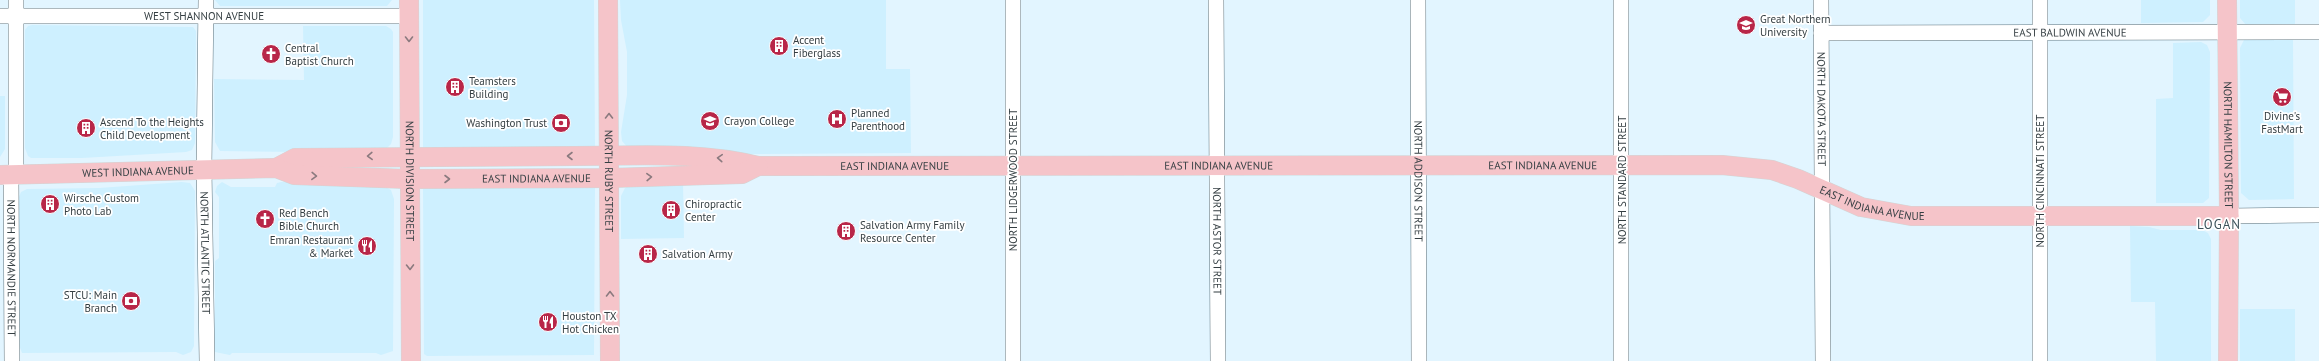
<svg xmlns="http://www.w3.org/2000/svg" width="2319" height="361" font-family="'PT Sans',sans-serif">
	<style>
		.built { fill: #cef0ff }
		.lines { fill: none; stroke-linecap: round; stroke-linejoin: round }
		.minor-casing { stroke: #5b717b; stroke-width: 16 }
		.major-casing { stroke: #d2d5d5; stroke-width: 20 }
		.minor { stroke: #fff; stroke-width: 15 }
		.major { stroke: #f5c4c9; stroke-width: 19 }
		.oneway { stroke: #8b7a7f }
		.labels { text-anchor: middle; stroke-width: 3.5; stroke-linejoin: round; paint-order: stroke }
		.street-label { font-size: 11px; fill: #343e42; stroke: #fff }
		.poi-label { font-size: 11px; fill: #343e42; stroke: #fff; text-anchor: start }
		.quarter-label { font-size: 13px; letter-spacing: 1px; fill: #3b5059; stroke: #fff }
	</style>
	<rect width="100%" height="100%" fill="#e2f5ff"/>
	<!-- built -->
	<path class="built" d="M215 0H392L387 6H220Z
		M423 0H594L595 148H423Z
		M620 0H886V69H910L911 153 744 154 629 149 622 141 621 132 627 95V52L621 20Z
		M2141 0H2210V15L2203 22 2141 23Z
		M2240 0H2295V26L2246 25 2240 18Z
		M32 25 193 27 196 31 195 143 192 150 186 152 82 158H31L28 156 25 148V30L28 26Z
		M303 26H386L391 29 393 32V137L391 144 387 148 301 152 220 151 215 142 214 79 304 80Z
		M2248 39H2293L2294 199 2249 200 2241 193 2240 48 2244 40Z
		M2201 42 2207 45 2210 52 2209 198 2203 203H2156V99L2173 98V43Z
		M0 96H5V149L0 157Z
		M182 182 190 183 195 191 194 346 191 352 183 355 176 352 22 353 19 345V197L21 192 27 189 99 188Z
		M222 182 231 187H275L277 183 281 182 380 184 391 190 394 199 393 351 381 355 376 353H232L230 355 215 352V261L219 258V197L215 192 217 186Z
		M683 182 684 238 621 239V196L625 188 630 185Z
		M423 187H595L594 355 427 356 424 354Z
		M2130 226 2149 227 2161 230H2202L2208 233 2211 239V361H2156L2155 302H2131Z
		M2240 309H2295V361H2240Z"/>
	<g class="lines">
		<!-- minor casing -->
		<g class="minor-casing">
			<g id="minor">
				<path id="s1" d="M206 0 204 168 207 361"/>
				<path d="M1013 0V361"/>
				<path id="s2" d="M1216 0 1218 361"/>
				<path id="s3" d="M1418 0 1419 361"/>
				<path id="s4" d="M1821 0 1823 361"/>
				<path d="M2040 0V361"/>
				<path id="s5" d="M0 16H409"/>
				<path id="s6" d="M1821 33 2319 32"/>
				<path id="s7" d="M11 175 12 361"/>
				<path d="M16 175V0"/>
				<path d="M2229 216 2319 215"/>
				<path d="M1621 361V0"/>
			</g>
		</g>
		<!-- major casing -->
		<g class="major-casing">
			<g id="major">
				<path id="s8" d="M409 0 411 361"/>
				<path id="s9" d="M608 0 610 361"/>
				<path id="s10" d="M2227 0 2229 216 2228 361"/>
				<path id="s11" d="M276 168 295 158C388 157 481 156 574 156 635 156 699 151 758 166L1722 165 1772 170 1798 179 1861 207 1911 216H2229"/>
				<path id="s12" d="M0 175 276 168 294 175 408 179 610 178 742 174 758 166"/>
			</g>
		</g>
		<!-- minor -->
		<use href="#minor" class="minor"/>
		<!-- major -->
		<use href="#major" class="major"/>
	</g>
	<!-- one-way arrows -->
	<defs><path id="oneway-chevron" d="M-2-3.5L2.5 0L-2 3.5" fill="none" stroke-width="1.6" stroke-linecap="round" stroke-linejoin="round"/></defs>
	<g class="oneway">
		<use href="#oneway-chevron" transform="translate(409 39) rotate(90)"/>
		<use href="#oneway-chevron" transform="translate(609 116) rotate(-90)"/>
		<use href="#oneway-chevron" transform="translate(370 156) rotate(178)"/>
		<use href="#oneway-chevron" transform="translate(570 156) rotate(180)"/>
		<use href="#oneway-chevron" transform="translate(720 158) rotate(-176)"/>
		<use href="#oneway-chevron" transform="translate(314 176) rotate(2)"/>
		<use href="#oneway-chevron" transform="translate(649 177) rotate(-2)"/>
		<use href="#oneway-chevron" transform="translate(447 179)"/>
		<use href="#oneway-chevron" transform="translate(410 267) rotate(89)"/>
		<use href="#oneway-chevron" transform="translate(610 294) rotate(-90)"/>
	</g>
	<!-- icons -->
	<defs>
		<g id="university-disc" transform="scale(1)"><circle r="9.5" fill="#b82648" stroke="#fff"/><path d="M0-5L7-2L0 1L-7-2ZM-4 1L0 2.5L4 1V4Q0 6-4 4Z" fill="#fff"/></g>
		<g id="building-disc" transform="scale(1)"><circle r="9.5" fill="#b82648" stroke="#fff"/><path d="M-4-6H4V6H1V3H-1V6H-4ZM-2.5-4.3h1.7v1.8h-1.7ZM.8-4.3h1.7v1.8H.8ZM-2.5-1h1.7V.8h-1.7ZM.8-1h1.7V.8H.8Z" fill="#fff"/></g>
		<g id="church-disc" transform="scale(1)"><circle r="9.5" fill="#b82648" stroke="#fff"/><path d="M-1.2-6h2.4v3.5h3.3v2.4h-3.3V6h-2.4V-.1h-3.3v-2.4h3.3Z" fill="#fff"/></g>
		<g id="supermarket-disc" transform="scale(1)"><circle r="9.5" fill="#b82648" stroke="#fff"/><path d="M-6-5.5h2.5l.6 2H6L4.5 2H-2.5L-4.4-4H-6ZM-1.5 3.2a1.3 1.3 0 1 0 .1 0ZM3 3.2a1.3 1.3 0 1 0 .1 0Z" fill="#fff"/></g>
		<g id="hospital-disc" transform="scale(1)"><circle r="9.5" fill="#b82648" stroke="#fff"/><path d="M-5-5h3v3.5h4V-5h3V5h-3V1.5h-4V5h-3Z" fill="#fff"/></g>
		<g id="school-disc" transform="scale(1)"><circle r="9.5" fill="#b82648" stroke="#fff"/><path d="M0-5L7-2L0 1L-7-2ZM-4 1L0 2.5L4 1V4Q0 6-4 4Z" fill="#fff"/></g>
		<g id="bank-disc" transform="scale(1)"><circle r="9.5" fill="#b82648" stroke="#fff"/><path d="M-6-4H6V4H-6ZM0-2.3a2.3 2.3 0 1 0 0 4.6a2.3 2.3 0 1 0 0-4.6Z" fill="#fff"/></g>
		<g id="restaurant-disc" transform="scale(1)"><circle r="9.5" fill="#b82648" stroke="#fff"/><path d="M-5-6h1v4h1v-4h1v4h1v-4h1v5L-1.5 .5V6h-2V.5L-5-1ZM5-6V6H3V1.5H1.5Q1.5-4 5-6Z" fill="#fff"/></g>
	</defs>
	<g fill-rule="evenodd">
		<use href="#university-disc" x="1746" y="25"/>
		<use href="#building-disc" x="779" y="46"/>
		<use href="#church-disc" x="271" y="54"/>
		<use href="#building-disc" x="455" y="87"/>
		<use href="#supermarket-disc" x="2282" y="97"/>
		<use href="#hospital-disc" x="837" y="119"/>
		<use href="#school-disc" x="710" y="121"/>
		<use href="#bank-disc" x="561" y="123"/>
		<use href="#building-disc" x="86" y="128"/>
		<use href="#building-disc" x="50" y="204"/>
		<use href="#building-disc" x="671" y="210"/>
		<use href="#church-disc" x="265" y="219"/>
		<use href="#building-disc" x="846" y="231"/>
		<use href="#restaurant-disc" x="367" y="246"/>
		<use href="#building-disc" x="648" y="254"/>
		<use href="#bank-disc" x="131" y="301"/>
		<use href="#restaurant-disc" x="548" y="322"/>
	</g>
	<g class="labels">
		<!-- street labels -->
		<g class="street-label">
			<text dy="4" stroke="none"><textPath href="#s5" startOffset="204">WEST SHANNON AVENUE</textPath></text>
			<text dy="4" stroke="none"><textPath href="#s6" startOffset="249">EAST BALDWIN AVENUE</textPath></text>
			<text dy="4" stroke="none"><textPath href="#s4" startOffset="109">NORTH DAKOTA STREET</textPath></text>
			<text dy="4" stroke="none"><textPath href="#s10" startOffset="145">NORTH HAMILTON STREET</textPath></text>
			<text dy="4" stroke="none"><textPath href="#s11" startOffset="622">EAST INDIANA AVENUE</textPath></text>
			<text dy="4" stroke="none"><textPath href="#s11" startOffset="946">EAST INDIANA AVENUE</textPath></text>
			<text dy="4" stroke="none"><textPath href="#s11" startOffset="1270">EAST INDIANA AVENUE</textPath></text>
			<text dy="4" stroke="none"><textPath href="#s12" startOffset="138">WEST INDIANA AVENUE</textPath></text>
			<text dy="4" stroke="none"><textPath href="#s12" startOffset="538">EAST INDIANA AVENUE</textPath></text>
			<text transform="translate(1013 180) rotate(-90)" y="4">NORTH LIDGERWOOD STREET</text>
			<text dy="4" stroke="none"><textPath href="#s3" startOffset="181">NORTH ADDISON STREET</textPath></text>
			<text transform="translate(1622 180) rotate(-90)" y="4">NORTH STANDARD STREET</text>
			<text dy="4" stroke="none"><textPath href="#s8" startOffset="181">NORTH DIVISION STREET</textPath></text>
			<text dy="4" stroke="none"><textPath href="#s9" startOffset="181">NORTH RUBY STREET</textPath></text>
			<text transform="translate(2040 181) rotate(-90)" y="4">NORTH CINCINNATI STREET</text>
			<text dy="4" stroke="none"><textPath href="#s11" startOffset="1606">EAST INDIANA AVENUE</textPath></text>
			<text dy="4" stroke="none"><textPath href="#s2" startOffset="241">NORTH ASTOR STREET</textPath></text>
			<text dy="4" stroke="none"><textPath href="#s1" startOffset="253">NORTH ATLANTIC STREET</textPath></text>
			<text dy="4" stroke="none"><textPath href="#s7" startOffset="93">NORTH NORMANDIE STREET</textPath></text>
		</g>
		<!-- poi labels -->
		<g class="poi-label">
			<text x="1760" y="23">Great Northern<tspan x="1760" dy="13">University</tspan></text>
			<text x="793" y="44">Accent<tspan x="793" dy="13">Fiberglass</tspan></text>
			<text x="285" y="52">Central<tspan x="285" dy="13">Baptist Church</tspan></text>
			<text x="469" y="85">Teamsters<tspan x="469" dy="13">Building</tspan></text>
			<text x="851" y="117">Planned<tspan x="851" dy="13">Parenthood</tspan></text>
			<text x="2282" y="120" text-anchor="middle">Divine's<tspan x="2282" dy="13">FastMart</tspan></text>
			<text x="724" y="125">Crayon College</text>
			<text x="100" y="126">Ascend To the Heights<tspan x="100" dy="13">Child Development</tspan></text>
			<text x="547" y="127" text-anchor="end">Washington Trust</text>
			<text x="64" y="202">Wirsche Custom<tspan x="64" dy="13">Photo Lab</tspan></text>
			<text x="685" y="208">Chiropractic<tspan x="685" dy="13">Center</tspan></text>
			<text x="279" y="217">Red Bench<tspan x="279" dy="13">Bible Church</tspan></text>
			<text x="860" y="229">Salvation Army Family<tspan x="860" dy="13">Resource Center</tspan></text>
			<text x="353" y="244" text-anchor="end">Emran Restaurant<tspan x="353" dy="13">&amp; Market</tspan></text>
			<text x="662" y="258">Salvation Army</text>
			<text x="117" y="299" text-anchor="end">STCU: Main<tspan x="117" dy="13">Branch</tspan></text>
			<text x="562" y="320">Houston TX<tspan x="562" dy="13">Hot Chicken</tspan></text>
		</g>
		<!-- quarter labels -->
		<g class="quarter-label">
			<text x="2219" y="229">LOGAN</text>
		</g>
	</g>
</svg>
